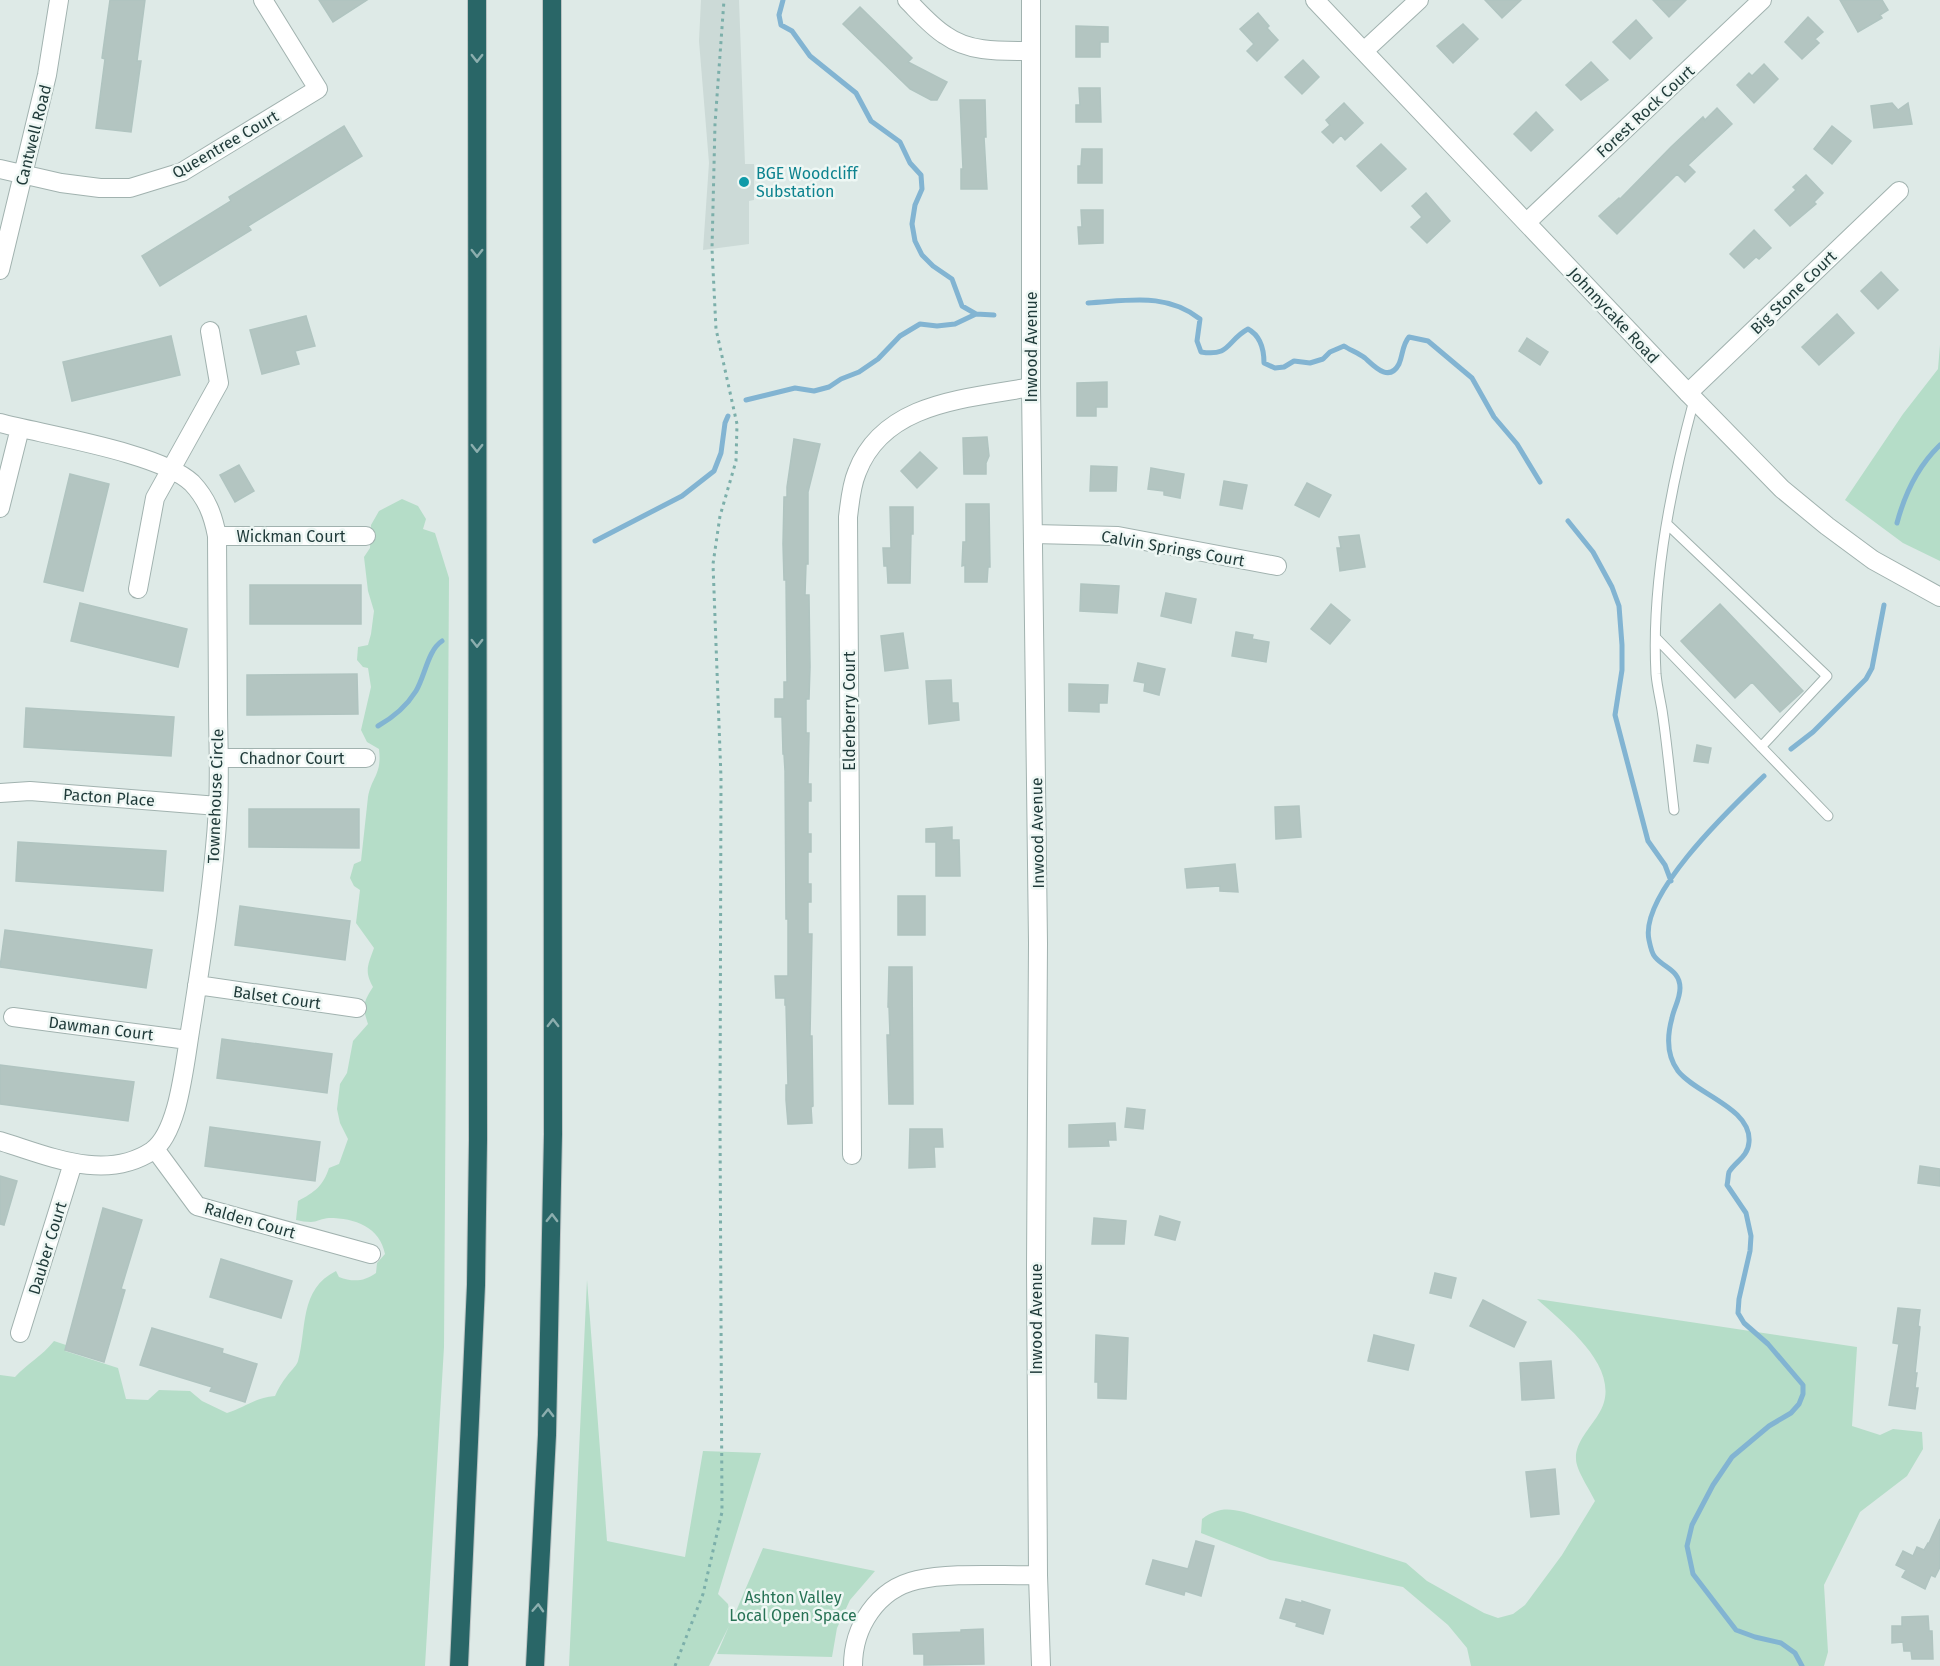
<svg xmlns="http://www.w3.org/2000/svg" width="1940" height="1666" font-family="'Fira Sans',sans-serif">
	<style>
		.built { fill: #ccdad7 }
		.green { fill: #b5ddc8 }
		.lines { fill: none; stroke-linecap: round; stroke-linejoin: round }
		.stream { stroke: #82b4d2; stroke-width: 5 }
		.building { fill: #b3c5c1; stroke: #b0c4c0; stroke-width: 1.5 }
		.service-casing { stroke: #a1b2af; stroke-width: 11 }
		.minor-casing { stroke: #a1b2af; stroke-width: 20 }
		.tertiary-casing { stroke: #a1b2af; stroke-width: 20 }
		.motorway-casing { stroke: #bcc4c4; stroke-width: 20 }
		.path { stroke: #7cafaa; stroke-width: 3; stroke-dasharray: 3 4.5; stroke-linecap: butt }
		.service { stroke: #fff; stroke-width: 9 }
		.minor { stroke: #fff; stroke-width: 18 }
		.tertiary { stroke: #fff; stroke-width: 18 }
		.motorway { stroke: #296667; stroke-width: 18 }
		.oneway { stroke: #8caeae }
		.culture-dot { fill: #0f9aa8; stroke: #eef7f4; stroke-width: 2 }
		.labels { text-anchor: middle; stroke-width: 5; stroke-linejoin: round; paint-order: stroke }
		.street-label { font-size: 16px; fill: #1f3a39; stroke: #eef7f4 }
		.culture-label { font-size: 16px; fill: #0d838f; stroke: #eef7f4; text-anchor: start }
		.park-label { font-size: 16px; fill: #277255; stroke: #eef7f4 }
	</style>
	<rect width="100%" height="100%" fill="#deeae7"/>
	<!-- built -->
	<path class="built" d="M701 0H739L745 164H754V200L749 201V244L703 250 709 163 699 41Z"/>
	<!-- green -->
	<path class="green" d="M1940 345V561L1903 543 1845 500 1903 414 1938 369Z
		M402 499 418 506 426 519 423 529 435 533 449 578 444 1347 425 1666H0V1375L15 1377C27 1364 42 1356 54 1341L66 1345 65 1351 118 1368 126 1399 148 1400 159 1390 190 1391 202 1401 227 1413C246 1407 254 1398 275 1396 278 1389 282 1382 287 1376 290 1371 296 1367 298 1361 307 1329 299 1289 336 1271L339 1277C352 1282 364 1282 376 1273L377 1263 385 1254C380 1227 355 1218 329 1218 323 1218 316 1222 311 1222 306 1222 301 1221 296 1220L298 1201C315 1192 323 1186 329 1168L339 1164 348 1139 340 1123 337 1109 340 1084 347 1073 353 1041 368 1024C362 1006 363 1003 373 987 364 971 368 965 374 948L356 923 360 890 354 886 350 878 354 864 361 861 368 797C372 776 382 775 379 749L367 742 361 730 371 687 368 668 363 667 357 660 358 647 368 645 371 634 374 611 368 591 364 557 370 548 371 525 379 511Z
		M587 1280 607 1541 685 1557 703 1451 761 1453 718 1594 728 1604 731 1623 763 1548 875 1571 850 1600 837 1628 832 1657 717 1654 729 1626 709 1666H569Z
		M1537 1299 1857 1347 1852 1426 1880 1435 1893 1429 1922 1432 1923 1449 1907 1476 1860 1512 1824 1585 1828 1652 1824 1666H1471L1467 1648 1448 1625 1403 1587 1270 1560 1201 1533 1202 1519C1217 1508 1227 1508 1244 1512L1406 1563 1427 1581 1484 1613 1498 1618 1513 1614 1525 1605 1562 1555 1595 1501C1590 1490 1576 1470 1576 1459 1575 1443 1590 1428 1598 1415 1627 1371 1565 1325 1537 1299Z"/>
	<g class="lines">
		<!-- stream -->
		<path class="stream" d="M783 0 779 15 781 25 792 31 810 56 856 93 871 121 900 142 910 163 921 175 922 189 915 205 912 224 915 241 922 255 933 266 952 279 962 306 976 314 994 315
			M1088 303C1128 301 1166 292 1200 319L1197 341 1201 352C1231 357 1227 340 1248 329 1261 336 1264 349 1264 363L1275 368 1284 367 1294 361 1310 363 1323 359 1330 352 1344 346C1350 350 1359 353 1365 358 1374 366 1389 383 1399 364 1403 355 1402 345 1409 337L1428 341 1472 378 1494 417 1517 444 1540 482
			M746 400 795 388 814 391 829 387 841 379 859 372 878 359 900 336 920 324 937 326 955 324 976 314
			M1568 521 1593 552 1612 587 1619 606 1622 645V670L1615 715 1648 841 1665 865 1671 881
			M1897 523C1905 493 1917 467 1940 445
			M595 541 682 496 714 471 721 453 725 423 728 416
			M378 726C394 717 406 707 416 691 425 676 428 650 442 641
			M1791 749 1813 732 1866 679 1872 668 1884 605
			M1764 776C1733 806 1639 894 1649 940 1650 945 1652 954 1655 957 1664 968 1680 970 1680 988 1680 999 1674 1008 1672 1018 1667 1036 1667 1056 1678 1071 1696 1094 1752 1108 1749 1142 1748 1157 1736 1161 1729 1172 1728 1175 1728 1182 1727 1185L1746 1213 1751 1236 1750 1251 1739 1299 1738 1313 1744 1323 1768 1344 1803 1385V1394L1799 1404 1791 1413 1769 1426 1732 1457 1713 1485 1692 1525 1687 1546 1693 1574 1736 1630 1755 1637 1781 1643 1795 1653 1802 1666"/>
	</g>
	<!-- building -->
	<path class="building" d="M110 0H145L137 61H141L131 132 96 128 105 59 102 58Z
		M319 0H367L333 22Z
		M1485 0H1521L1502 18Z
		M1653 0H1686L1669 17Z
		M1840 0H1882L1888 10 1880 15 1882 18 1858 32Z
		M860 7 912 58 908 62 947 82 937 100H931L910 89 843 24Z
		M1258 13 1269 26 1267 28 1278 40 1257 61 1247 51 1254 44 1240 29Z
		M1808 17 1823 32 1815 39 1819 43 1802 59 1785 42Z
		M1636 20 1652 38 1630 59 1613 42Z
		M1463 24 1478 39 1453 63 1437 46Z
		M1076 26 1108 27V42H1100V57H1076Z
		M1303 60 1319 77 1302 94 1285 77Z
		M1591 62 1608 80 1581 100 1566 85Z
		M1764 64 1778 79 1754 103 1737 85 1749 73 1752 76Z
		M1079 88H1100L1101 122H1076V105H1080Z
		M960 100H985L986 137H984L987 189H961V169H963Z
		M1344 103 1363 123 1345 140 1341 135 1333 143 1322 132 1330 125 1326 120Z
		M1892 103 1898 110 1908 103 1912 124 1874 128 1871 106Z
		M1717 108 1732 124 1688 165 1695 172 1685 182 1677 174 1617 234 1599 216 1619 198 1620 199 1671 147 1703 117 1705 120Z
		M1536 112 1553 130 1531 151 1514 134Z
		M344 126 362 156 248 226 251 230 160 286 142 256 231 201 229 197Z
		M1832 126 1851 141 1832 164 1814 149Z
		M1381 144 1406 169 1381 191 1357 166Z
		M1082 149H1102V183H1078V166H1081Z
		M1806 175 1823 193 1814 202 1816 204 1790 226 1775 210 1796 190 1793 187Z
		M1426 193 1450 221 1427 243 1411 227 1422 217 1412 206Z
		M1081 210H1103V243L1079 244 1078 227H1082Z
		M1754 230 1771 248 1759 259 1756 257 1744 268 1730 254Z
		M1881 272 1898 290 1878 309 1861 291Z
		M1837 314 1854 333 1819 365 1802 347Z
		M306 316 315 346 295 351 299 364 262 374 250 330Z
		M171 336 180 375 72 401 63 362Z
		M1527 338 1548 352 1540 365 1519 351Z
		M1107 382V407H1096V416H1077V383Z
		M987 437 989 456 986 463V474H964L963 438Z
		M794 439 820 444 808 492V564H806L805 595H809L810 667 809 699H806V733H809L808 784H811V801H808V834H811V852H808V884H811V902H808V934H812L810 1036H812L813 1106 811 1107 812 1123 792 1124H788L786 1100V1085H788L786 1005H785V998H776L775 976H788V919H786L785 771 784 754H783L782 717H775V699H784V682H787L786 580H784L783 544 784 497H787V487Z
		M920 452 937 468 917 488 901 471Z
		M239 465 254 491 235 502 220 475Z
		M1091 466 1117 467 1116 491H1090Z
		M1151 468 1184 474 1180 498 1164 495V491L1148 489Z
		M70 474 109 484 83 591 44 582Z
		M1224 481 1247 485 1242 509 1220 505Z
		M1307 483 1331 495 1319 517 1295 505Z
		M966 504H989L990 567H988L987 582H965V565L962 566 963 542H966Z
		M890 507H913V534H911L910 583H888L887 566H884L883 548H891Z
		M1359 535 1365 567 1340 571 1337 548H1341L1339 537Z
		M1081 584 1119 586 1117 613 1080 611Z
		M250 585H361V624H250Z
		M1166 593 1196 599 1191 623 1161 616Z
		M80 603 187 629 178 667 71 641Z
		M1331 604 1350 620 1330 644 1311 629Z
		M1720 604 1803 691 1780 712 1752 682 1735 698 1681 641Z
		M1236 632 1253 635 1252 639 1269 642 1266 662 1232 656Z
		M903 633 908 668 885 671 881 636Z
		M1138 663 1165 669 1159 695 1144 691 1145 683 1134 681Z
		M357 674 358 714 247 715V675Z
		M951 680 952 703H958L959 720 929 724 926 681Z
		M1069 684 1108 685 1107 703H1099V712L1069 711Z
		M26 708 174 717 171 756 24 747Z
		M1697 745 1711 748 1708 763 1694 761Z
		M1299 806 1301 837 1276 839 1275 807Z
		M249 809H359V848L249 847Z
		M952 827V840H959L960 876H936V842H926V829Z
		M18 842 166 851 163 891 16 881Z
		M1235 864 1238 892 1220 891V886L1187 888 1185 869Z
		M898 896H925V935H898Z
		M240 906 350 921 345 960 235 945Z
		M5 930 152 950 146 988 0 967Z
		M889 967H912L913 1104H889L887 1035H890L889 1007H888Z
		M222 1039 332 1054 327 1093 217 1078Z
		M0 1065 134 1082 128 1121 0 1104Z
		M1127 1108 1145 1110 1143 1129 1125 1127Z
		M1115 1123 1116 1140H1108L1109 1146 1069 1147V1125Z
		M210 1127 320 1142 315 1181 205 1166Z
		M910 1129H942L943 1147H934L935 1167 909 1168Z
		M1920 1166 1940 1169V1186L1918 1183Z
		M0 1176 17 1181 4 1225 0 1224Z
		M103 1208 142 1220 121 1289 125 1290 104 1362 65 1350Z
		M1160 1216 1180 1222 1175 1240 1155 1235Z
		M1094 1218 1126 1221 1124 1244H1092Z
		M221 1259 292 1281 281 1318 210 1297Z
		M1435 1273 1456 1278 1451 1298 1430 1293Z
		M1483 1300 1526 1322 1514 1347 1470 1326Z
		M1898 1308 1920 1310 1918 1326 1920 1327 1915 1373H1917L1915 1388H1918L1915 1409 1889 1405 1899 1344 1893 1343Z
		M152 1328 223 1349 222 1353 257 1364 245 1402 210 1391 212 1387 140 1365Z
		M1096 1335 1128 1338 1126 1399 1098 1398V1382H1095Z
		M1374 1335 1414 1345 1408 1370 1368 1361Z
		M1551 1361 1554 1398 1522 1400 1520 1363Z
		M1555 1469 1559 1514 1531 1517 1526 1472Z
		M1940 1519V1567L1935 1577 1931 1575 1925 1589 1902 1577 1906 1570 1896 1565 1903 1551 1913 1556 1917 1547 1924 1550 1928 1543H1929Z
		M1196 1541 1214 1546 1201 1596 1185 1591 1184 1595 1146 1584 1153 1560 1188 1569Z
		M1286 1599 1302 1603V1601L1330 1610 1323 1634 1296 1626 1297 1623 1280 1618Z
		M1928 1616 1929 1631H1932L1933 1659H1912L1911 1651H1904L1903 1642 1892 1643V1626H1902V1617Z
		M983 1629 984 1664 924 1665V1654H914L913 1634 961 1632V1630Z"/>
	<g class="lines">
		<!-- service casing -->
		<g class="service-casing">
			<path id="service" d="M1667 524 1827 676 1761 747
				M1656 638 1828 816
				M1674 810C1670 777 1667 743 1662 710 1660 698 1657 686 1656 674 1651 585 1671 485 1694 400"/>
		</g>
		<!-- minor casing -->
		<g class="minor-casing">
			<path id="minor" d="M907 0C919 12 931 26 945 35 970 53 1002 51 1031 51
				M1031 0V387L1038 943 1036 1267 1038 1575 1041 1666
				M1364 51 1419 0
				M0 169 61 183 100 188H130L182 172 318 89 263 0
				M1527 222 1762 0
				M0 270 47 75 59 0
				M1688 393 1899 191
				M0 423C45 435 161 453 192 483 207 499 213 515 217 536 217 592 218 648 218 704 218 738 220 773 218 808 214 878 203 949 192 1019 187 1048 184 1079 176 1108 172 1122 165 1142 152 1151 105 1182 49 1156 0 1141
				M0 508 20 428
				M1033 534 1118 536 1277 566
				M217 536H366
				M138 589 155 498 219 383 210 331
				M219 758H366
				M0 793 30 791 218 806
				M197 985 357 1008
				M13 1017 188 1040
				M155 1149 197 1206 371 1254
				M852 1155 848 517C850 502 851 486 857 472 884 401 968 399 1031 387
				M20 1333 73 1163
				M853 1666C853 1627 877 1589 917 1580 951 1572 1002 1576 1038 1575"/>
		</g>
		<!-- tertiary casing -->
		<g class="tertiary-casing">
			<path id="tertiary" d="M1315 0 1688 393 1782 489 1827 526 1873 560 1940 597"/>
		</g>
		<!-- motorway casing -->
		<g class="motorway-casing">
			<path id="motorway" d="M459 1666 476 1285 478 1140 477 0
				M535 1666 547 1435 553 1134 552 0"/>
		</g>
		<!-- path -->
		<path class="path" d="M805 1611 845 1618
			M675 1666 703 1594 722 1512 720 1122 721 778 713 564 720 516 736 461 737 424 716 329 712 249 715 124 724 0"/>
		<!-- service -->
		<use href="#service" class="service"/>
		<!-- minor -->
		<use href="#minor" class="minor"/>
		<!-- tertiary -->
		<use href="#tertiary" class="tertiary"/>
		<!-- motorway -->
		<use href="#motorway" class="motorway"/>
	</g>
	<!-- one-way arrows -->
	<defs><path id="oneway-chevron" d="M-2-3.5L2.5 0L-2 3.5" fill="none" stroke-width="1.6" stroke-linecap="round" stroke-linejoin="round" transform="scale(1.5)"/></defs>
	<g class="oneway">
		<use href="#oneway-chevron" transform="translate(477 58) rotate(90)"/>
		<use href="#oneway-chevron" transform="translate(477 253) rotate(90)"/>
		<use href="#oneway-chevron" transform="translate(477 448) rotate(90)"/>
		<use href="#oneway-chevron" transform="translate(477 643) rotate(90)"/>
		<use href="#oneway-chevron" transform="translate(553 1023) rotate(-90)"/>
		<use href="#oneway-chevron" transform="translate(552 1218) rotate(-89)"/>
		<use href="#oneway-chevron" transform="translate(548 1413) rotate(-89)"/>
		<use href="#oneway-chevron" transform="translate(538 1608) rotate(-87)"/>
	</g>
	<!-- markers -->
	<circle class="culture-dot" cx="744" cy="182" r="6"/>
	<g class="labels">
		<!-- street labels -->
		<g class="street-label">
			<text transform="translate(1645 111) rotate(-43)" y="6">Forest Rock Court</text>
			<text transform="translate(33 135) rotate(-76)" y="6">Cantwell Road</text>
			<text transform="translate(225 144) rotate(-30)" y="6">Queentree Court</text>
			<text transform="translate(1793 292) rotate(-44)" y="6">Big Stone Court</text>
			<text transform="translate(1614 315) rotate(47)" y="6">Johnnycake Road</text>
			<text transform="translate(1031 347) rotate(-90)" y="6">Inwood Avenue</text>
			<text x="291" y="542">Wickman Court</text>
			<text transform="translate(1173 548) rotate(10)" y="6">Calvin Springs Court</text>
			<text transform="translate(849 711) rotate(-90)" y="6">Elderberry Court</text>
			<text x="292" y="764">Chadnor Court</text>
			<text transform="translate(215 796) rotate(-88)" y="6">Townehouse Circle</text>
			<text transform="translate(109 797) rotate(4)" y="6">Pacton Place</text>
			<text transform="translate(1037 833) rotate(-91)" y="6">Inwood Avenue</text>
			<text transform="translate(277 997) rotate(8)" y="6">Balset Court</text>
			<text transform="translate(101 1028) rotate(7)" y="6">Dawman Court</text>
			<text transform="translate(250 1220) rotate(16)" y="6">Ralden Court</text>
			<text transform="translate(47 1248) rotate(-73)" y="6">Dauber Court</text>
			<text transform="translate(1036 1319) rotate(-90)" y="6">Inwood Avenue</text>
		</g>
		<!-- culture labels -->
		<g class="culture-label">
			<text x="756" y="179">BGE Woodcliff<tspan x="756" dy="18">Substation</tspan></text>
		</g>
		<!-- park labels -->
		<g class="park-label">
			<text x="793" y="1603">Ashton Valley<tspan x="793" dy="18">Local Open Space</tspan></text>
		</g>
	</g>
</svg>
